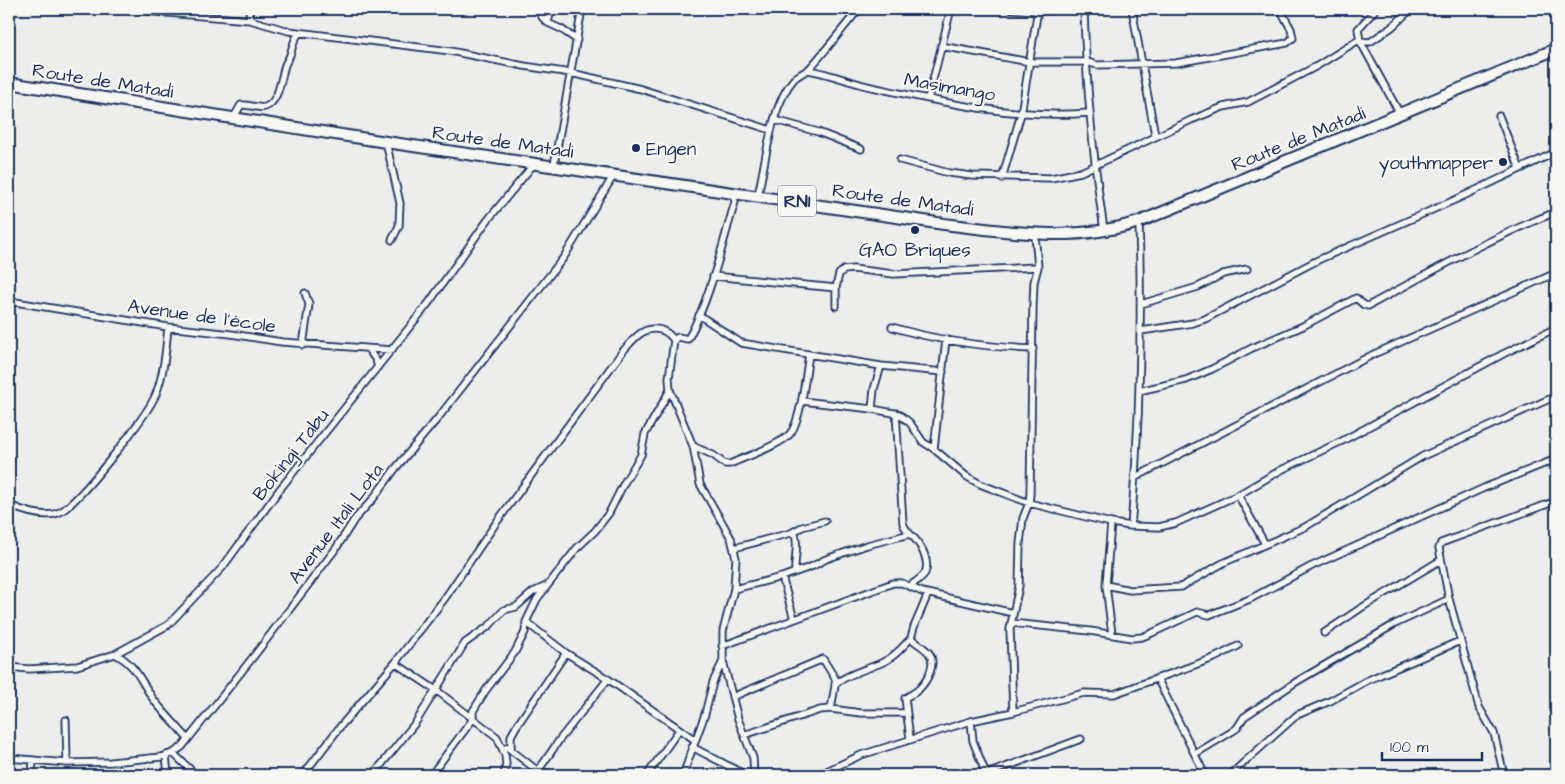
<svg xmlns="http://www.w3.org/2000/svg" width="1565" height="784" font-family="'Architects Daughter',sans-serif">
	<style>
		.lines { fill: none; stroke-linecap: round; stroke-linejoin: round }
		.street-casing { stroke: #1b2f5e; stroke-width: 9 }
		.highway-casing { stroke: #1b2f5e; stroke-width: 14 }
		.street { stroke: #f6f6f2; stroke-width: 5.5 }
		.highway { stroke: #f6f6f2; stroke-width: 10 }
		.poi-dot { fill: #1b2f5e; stroke: #f6f6f2; stroke-width: 2 }
		.labels { text-anchor: middle; stroke-width: 4.5; stroke-linejoin: round; paint-order: stroke }
		.shield { fill: #f6f6f2; stroke: #5d6b8a; stroke-width: 1 }
		.shield-label { font-size: 18px; font-weight: bold; fill: #1b2f5e }
		.street-label { font-size: 19px; fill: #1b2f5e; stroke: #f6f6f2 }
		.poi-label { font-size: 19px; fill: #1b2f5e; stroke: #f6f6f2; text-anchor: start }
	</style>
	<rect width="100%" height="100%" fill="#edeeec"/>
	<filter id="ink" filterUnits="userSpaceOnUse"><feTurbulence type="fractalNoise" baseFrequency=".02" numOctaves="2"/><feDisplacementMap in="SourceGraphic" scale="10" xChannelSelector="R" yChannelSelector="G"/><feConvolveMatrix kernelMatrix="1 2 1 2 8 2 1 2 1" color-interpolation-filters="sRGB"/></filter>
	<g filter="url(#ink)">
		<g class="lines">
			<!-- street casing -->
			<g class="street-casing">
				<path id="street" d="M135 9 155 12 250 20 289 31 450 51 524 66 571 73 641 89 771 130
					M249 9 250 20
					M537 9 542 17 548 23
					M551 9 548 23 561 29 577 40
					M1010 9 1038 11 1068 9
					M1084 9C1086 83 1093 157 1104 230
					M1132 9 1155 135
					M1376 9 1358 29 1360 41 1400 114
					M941 46 1030 62H1087L1097 65 1176 63 1287 43 1293 38 1291 29 1280 9
					M808 70C828 73 847 81 867 86 939 102 1014 119 1089 113
					M928 99 951 9
					M1499 116 1520 169
					M234 117 241 105C249 104 257 109 265 107 279 103 281 77 285 65 286 62 289 58 290 55 293 46 293 41 299 33
					M775 120 818 132 861 149
					M386 142 400 203 399 226 392 240
					M900 160 949 173 972 176 1051 178 1081 172 1191 120 1223 107 1248 102 1317 66 1357 41 1370 42 1392 27 1411 9
					M554 165 582 9
					M1002 178 1021 114 1038 9
					M758 195C766 161 771 105 794 79 799 74 806 72 810 68 827 49 843 28 859 9
					M713 276 836 288
					M9 301 168 327 231 334 282 342 392 350
					M1141 304 1198 287 1223 274 1247 269
					M836 306V288L839 274 844 270 853 269 894 274 1038 267
					M699 315 741 343 881 366
					M892 327C938 341 985 347 1033 349
					M1141 331 1193 323 1205 319 1318 260 1457 199 1556 152
					M674 340 669 378 670 390 693 446 700 484 731 538 736 558 734 589 723 631V661L738 719 753 758 754 775
					M303 345 309 304 305 293
					M368 349 376 360 378 367
					M1139 391 1186 380 1212 369 1252 348 1303 326 1356 298 1364 305 1368 306C1430 273 1491 237 1556 212
					M802 401 872 409 899 414 910 423 923 442 934 449 966 476 980 484 1029 503 1111 523 1131 526 1159 527 1176 523 1238 495 1281 470 1342 441 1503 354 1556 328
					M872 409 874 389 881 366 943 372
					M896 413 903 523C905 530 910 534 915 539 922 547 930 562 925 573 922 578 915 582 910 586
					M693 446 713 455 725 464H730C745 457 778 446 789 435 801 423 806 372 809 354
					M934 449 946 339
					M1136 477 1374 354 1556 273
					M1238 495 1265 544
					M9 505C23 511 46 519 60 512 79 502 148 415 156 394 164 373 166 350 168 327
					M1111 523 1106 585 1112 634
					M1131 526C1140 425 1142 324 1139 222
					M791 533 802 527 825 521
					M734 548 791 533 795 534C799 546 794 559 795 571
					M782 577 794 619
					M1106 585 1130 590 1181 587 1223 563 1305 527 1423 456 1556 396
					M734 589 782 577 813 566 826 559 867 545 910 534
					M526 622 566 653 608 679 695 740
					M1011 623 1090 631 1132 638 1142 637 1152 633 1197 612 1209 615 1250 599 1312 566 1484 488 1556 459
					M1324 633 1361 608 1441 560
					M722 646 893 583H902L922 592 1013 613
					M115 654C139 666 142 686 157 704 167 716 178 727 188 739
					M395 663 436 690 497 737 505 755 506 764 504 775
					M9 667 29 669 77 666 115 654 168 625 222 568 280 489 428 304 487 221 534 164
					M1157 678 1205 775
					M835 684C849 673 865 670 881 663 893 658 902 648 911 638
					M732 697 823 659 836 680 831 709
					M1013 712 1010 629 1019 586 1020 544 1023 518 1029 503 1030 494 1033 306 1034 282 1038 267 1035 235
					M66 720 67 763
					M971 721 973 741 986 774
					M744 735 820 710 831 709 861 713H906
					M910 739 905 698C910 695 915 693 919 689 927 681 937 664 929 653 924 647 917 644 911 638L914 627 928 594
					M507 747 538 771 554 775
					M692 747 746 775
					M511 749V736L516 727 566 653
					M173 753 196 775
					M1195 754 1233 731 1237 728 1244 717 1296 682 1395 624 1449 599
					M166 755 168 775
					M9 758 67 763 111 762 161 757 173 753 182 747 257 652 337 547 354 520 373 499 395 469 438 418 564 257 614 175
					M32 775 33 760
					M303 775 339 728 395 663 445 598 496 523 623 351C634 339 643 325 661 330 667 332 669 334 674 340L678 337 688 339C711 297 721 248 735 202L733 192
					M373 775 416 722 465 643 489 626 504 610 516 607 533 592 546 586
					M431 775 473 719V711L486 690 515 652 525 632 526 622 537 599 577 548 595 531 609 513 624 483 641 455 645 434 670 390
					M542 775 538 771 560 739 608 679
					M647 775 679 730
					M683 775 705 714 713 682 723 661
					M818 775 861 755 971 721 1013 712 1084 693 1114 694 1214 658 1238 646
					M984 775 1081 739
					M1230 775 1297 715 1330 701 1368 680 1460 641
					M1504 775 1494 733 1479 707 1449 599 1439 548 1441 543 1556 501"/>
			</g>
			<!-- highway casing -->
			<g class="highway-casing">
				<path id="highway" d="M9 83 386 142 944 224C1011 232 1073 243 1139 222L1556 49"/>
			</g>
			<!-- street -->
			<use href="#street" class="street"/>
			<!-- highway -->
			<use href="#highway" class="highway"/>
		</g>
	</g>
	<!-- markers -->
	<g class="poi-dot">
		<circle cx="636" cy="148" r="5"/>
		<circle cx="1503" cy="162" r="5"/>
		<circle cx="915" cy="230" r="5"/>
	</g>
	<g class="labels">
		<!-- shield labels -->
		<rect class="shield" x="778" y="185.5" width="38" height="31" rx="4"/>
		<g class="shield-label">
			<text x="797" y="207">RN1</text>
		</g>
		<!-- street labels -->
		<g class="street-label">
			<text transform="translate(103 80) rotate(9)" y="7">Route de Matadi</text>
			<text transform="translate(950 86) rotate(10)" y="7">Masimango</text>
			<text transform="translate(1298 138) rotate(-22)" y="7">Route de Matadi</text>
			<text transform="translate(503 141) rotate(8)" y="7">Route de Matadi</text>
			<text transform="translate(903 199) rotate(8)" y="7">Route de Matadi</text>
			<text transform="translate(202 315) rotate(8)" y="7">Avenue de l'école</text>
			<text transform="translate(290 454) rotate(-52)" y="7">Bokingi Tabu</text>
			<text transform="translate(335 523) rotate(-53)" y="7">Avenue Itali Lota</text>
		</g>
		<!-- poi labels -->
		<g class="poi-label">
			<text x="646" y="155">Engen</text>
			<text x="1493" y="169" text-anchor="end">youthmapper</text>
			<text x="915" y="256" text-anchor="middle">GAO Briques</text>
		</g>
	</g>
	<!-- margin -->
	<rect width="1565" height="784" fill="none" stroke="#f6f6f2" stroke-width="30"/>
	<rect x="15" y="15" width="1535" height="754" fill="none" stroke="#1b2f5e" stroke-width="2" filter="url(#ink)"/>
	<!-- scale -->
	<path d="M1382 752v8h100v-8" fill="none" stroke="#1b2f5e" stroke-width="2.5"/>
	<text x="1390" y="752" font-size="15" fill="#1b2f5e" stroke="#f6f6f2" stroke-width="4" paint-order="stroke">100 m</text>
</svg>
